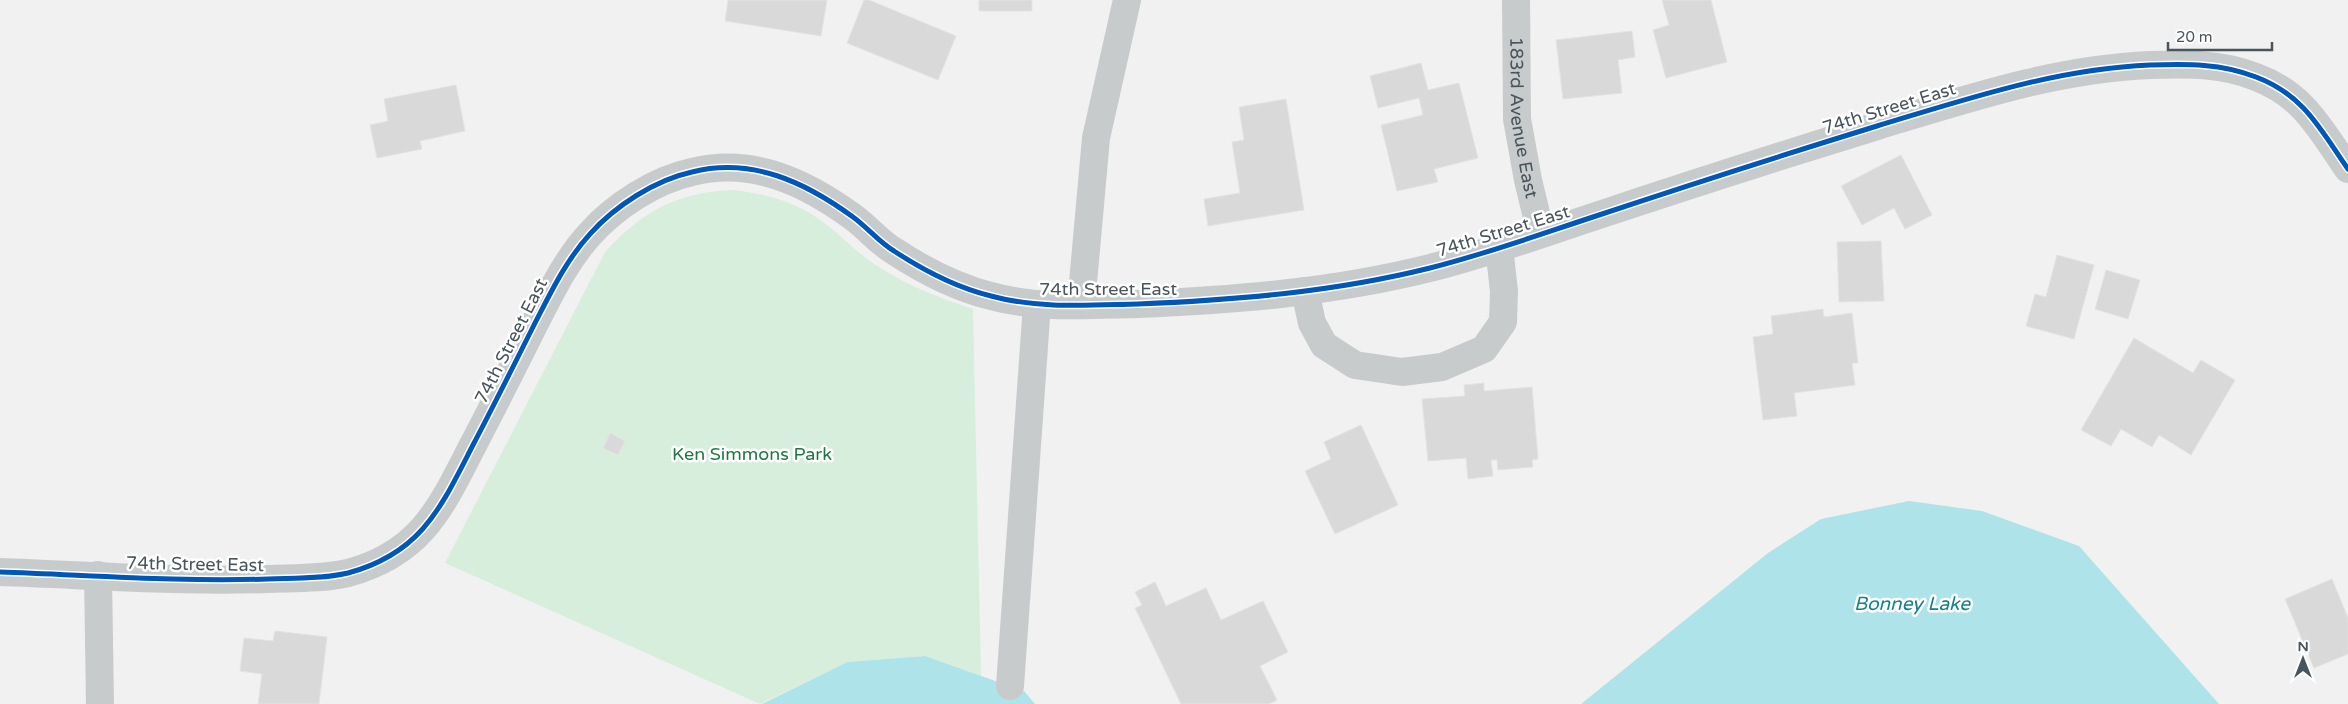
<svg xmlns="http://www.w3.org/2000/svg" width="2348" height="704" font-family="'Varela Round',sans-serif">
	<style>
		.green { fill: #d7eedd }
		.water { fill: #aee4e9 }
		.building { fill: #d9d9da; stroke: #e2e3e3 }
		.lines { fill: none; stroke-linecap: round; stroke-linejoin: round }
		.minor { stroke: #c8cbcc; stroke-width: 28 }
		.cycleway-casing { stroke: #fff; stroke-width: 8 }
		.cycleway { stroke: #0057b8; stroke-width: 5 }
		.labels { text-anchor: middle; stroke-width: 5; stroke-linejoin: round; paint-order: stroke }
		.street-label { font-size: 18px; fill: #49555c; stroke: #fff }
		.park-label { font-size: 18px; fill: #1e7841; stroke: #fff }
		.water-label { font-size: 19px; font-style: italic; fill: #16808b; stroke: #fff }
	</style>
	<rect width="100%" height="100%" fill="#f1f1f1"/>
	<!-- green -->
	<path class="green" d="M734 190C766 194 797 202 823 222 842 236 858 254 879 267 908 286 940 298 973 309L981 676 925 656 847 662 760 704 445 563 605 252C644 210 677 192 734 190Z"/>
	<!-- water -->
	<path class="water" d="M1909 501 1982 511 2079 546 2219 704H1581L1768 553 1821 519Z
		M925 656 1024 691 1035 704H762L847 662Z"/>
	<!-- building -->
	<path class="building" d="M728 0H827L821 36 725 21Z
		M864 0H869L956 36 938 80 847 43Z
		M979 0H1032V11H979Z
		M1662 0H1711L1727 62 1666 78 1653 30 1669 25Z
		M1632 31 1635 57 1618 60 1622 93 1563 99 1556 40Z
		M1421 63 1428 90 1459 83 1478 158 1434 169 1438 182 1397 191 1381 125 1423 115 1419 98 1378 108 1370 76Z
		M456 85 465 131 420 141 422 149 377 158 370 125 388 121 384 99Z
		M1286 99 1304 210 1208 226 1204 199 1240 193 1232 142 1244 140 1239 107Z
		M1901 155 1932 215 1905 229 1894 208 1862 225 1841 186Z
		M1881 241 1884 301 1839 302 1837 242Z
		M2057 255 2094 265 2074 339 2026 326 2035 294 2046 297Z
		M2106 270 2140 280 2128 319 2095 309Z
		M1823 309 1824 317 1852 313 1858 363H1852L1855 385 1794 393 1797 416 1763 420 1753 337 1773 334 1771 316Z
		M2134 338 2193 373 2201 360 2235 380 2191 455 2159 435 2152 447 2121 429 2111 446 2081 430Z
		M1484 383V391L1532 387 1538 459 1532 460 1533 467 1498 470 1497 460H1491L1493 476 1468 479 1466 458 1428 461 1422 399 1465 396 1464 385Z
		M1361 425 1398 505 1335 534 1305 471 1331 459 1324 442Z
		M610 433 625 441 618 455 603 448Z
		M2332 579 2348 618V654L2314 668 2285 599Z
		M1155 582 1166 606 1206 588 1221 620 1263 601 1288 652 1260 666 1277 700 1269 704H1181L1135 608 1142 605 1135 592Z
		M275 631 327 637 319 704H258L262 674 240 671 244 638 273 641Z"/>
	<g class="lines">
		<!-- minor -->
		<g class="minor">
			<path id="s1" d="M1516 0 1517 119 1528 180 1541 234"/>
			<path d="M1305 291 1312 323 1324 345 1355 365 1402 372 1442 367 1484 349 1503 322 1504 291 1499 247"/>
			<path d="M1081 305 1096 138 1127 0"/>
			<path d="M0 572C89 575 179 582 268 579 294 578 322 579 348 573 422 553 441 507 473 445 494 405 514 365 534 325 550 294 566 260 590 234 615 206 655 180 692 172 752 157 805 182 853 217 868 228 879 242 894 251 923 270 958 288 991 296 1038 309 1090 305 1138 304 1236 300 1334 292 1430 268 1486 254 1541 234 1596 216 1689 185 1783 155 1877 126 1967 99 2055 69 2150 65 2187 64 2221 63 2256 77 2304 95 2320 129 2348 169"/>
			<path d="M98 575 100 704"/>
			<path d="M1010 686 1037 304"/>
		</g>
		<!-- cycleway casing -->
		<g class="cycleway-casing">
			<path id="cycleway" d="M0 572C89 575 179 582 268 579 294 578 322 579 348 573 422 553 441 507 473 445 494 405 514 365 534 325 550 294 566 260 590 234 615 206 655 180 692 172 752 157 805 182 853 217 868 228 879 242 894 251 923 270 958 288 991 296 1038 309 1090 305 1138 304 1236 300 1334 292 1430 268 1486 254 1541 234 1596 216 1689 185 1783 155 1877 126 1967 99 2055 69 2150 65 2187 64 2221 63 2256 77 2304 95 2320 129 2348 169"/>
		</g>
		<!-- cycleway -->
		<use href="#cycleway" class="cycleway"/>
	</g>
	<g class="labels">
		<!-- street labels -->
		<g class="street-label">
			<text transform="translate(1889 108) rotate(-17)" y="6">74th Street East</text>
			<text dy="6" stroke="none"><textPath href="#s1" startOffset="118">183rd Avenue East</textPath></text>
			<text transform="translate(1503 231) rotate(-17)" y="6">74th Street East</text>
			<text x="1108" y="295">74th Street East</text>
			<text transform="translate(511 341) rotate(-63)" y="6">74th Street East</text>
			<text transform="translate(195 564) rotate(1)" y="6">74th Street East</text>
		</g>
		<!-- park labels -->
		<g class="park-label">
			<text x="752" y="460">Ken Simmons Park</text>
		</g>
		<!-- water labels -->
		<g class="water-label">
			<text x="1912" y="610">Bonney Lake</text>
		</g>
	</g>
	<!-- north arrow -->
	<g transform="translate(2303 659)" stroke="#ffffff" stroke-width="4" paint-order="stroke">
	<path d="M0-4L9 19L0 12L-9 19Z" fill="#49555c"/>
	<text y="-8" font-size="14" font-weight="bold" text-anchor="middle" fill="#49555c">N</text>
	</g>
	<!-- scale -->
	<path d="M2168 42v8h104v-8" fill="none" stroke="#49555c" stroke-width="2.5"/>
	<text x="2176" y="42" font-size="15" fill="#49555c" stroke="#ffffff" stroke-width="4" paint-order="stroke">20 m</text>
</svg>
